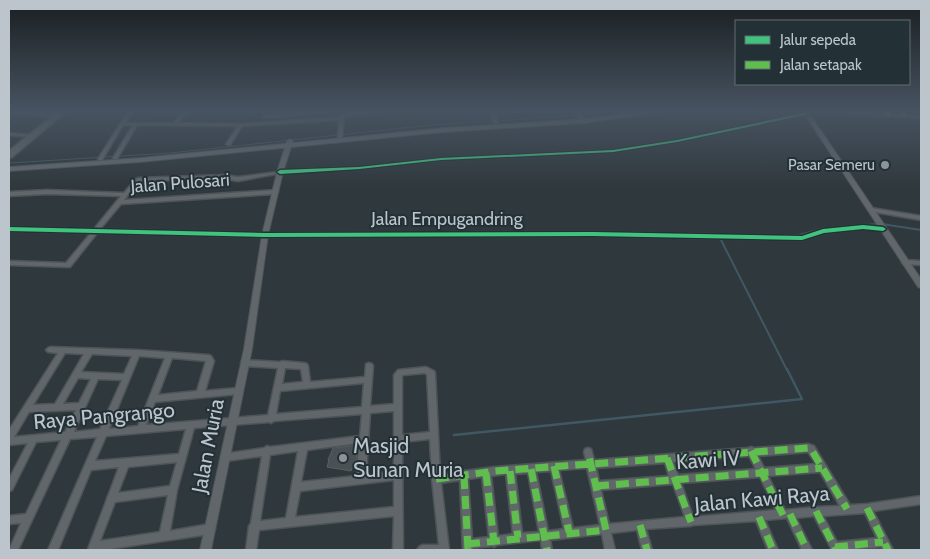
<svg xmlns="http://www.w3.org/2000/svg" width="930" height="559" font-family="Cabin,sans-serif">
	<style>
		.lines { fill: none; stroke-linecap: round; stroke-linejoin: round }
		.stream-far2 { stroke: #405863; stroke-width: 1 }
		.stream-far1 { stroke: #405863; stroke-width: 2 }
		.stream { stroke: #405863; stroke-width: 2.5 }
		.building { fill: #4a5155; stroke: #586063 }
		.minor-casing { stroke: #4d5356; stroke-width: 3 }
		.tertiary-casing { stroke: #4d5356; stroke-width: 2 }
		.secondary-casing { stroke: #4d5356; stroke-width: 2 }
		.trunk-casing { stroke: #4c5457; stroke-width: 3 }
		.minor { fill: #60666a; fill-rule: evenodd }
		.tertiary { fill: #60666a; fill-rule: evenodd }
		.secondary { fill: #636a6e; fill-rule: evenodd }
		.trunk { fill: #62686a; fill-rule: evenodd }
		.quiet-far1 { stroke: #5fbe4e; stroke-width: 4; stroke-dasharray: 8 4; stroke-linecap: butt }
		.quiet { stroke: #5fbe4e; stroke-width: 7; stroke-dasharray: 13 7; stroke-linecap: butt }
		.cycleway-casing { stroke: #233036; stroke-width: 3 }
		.cycleway { fill: #40c37c; fill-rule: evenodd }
		.poi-dot { fill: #8a9499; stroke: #233036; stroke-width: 2 }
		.labels { text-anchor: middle; stroke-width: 4; stroke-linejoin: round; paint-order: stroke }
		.far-poi-label { font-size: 15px; fill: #bbc5cb; stroke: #233036; text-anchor: end }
		.street-label { font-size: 18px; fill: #bbc5cb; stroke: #233036 }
		.near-street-label { font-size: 21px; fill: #bbc5cb; stroke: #233036 }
		.near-poi-label { font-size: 21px; fill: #bbc5cb; stroke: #233036; text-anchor: start }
	</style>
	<rect width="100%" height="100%" fill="#2f383c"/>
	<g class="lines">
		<!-- stream-far2 -->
		<path class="stream-far2" d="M9 163 170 153 432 125 573 116 627 110"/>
		<!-- stream-far1 -->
		<path class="stream-far1" d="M882 224 921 230
			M796 236 821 229 877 224
			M720 238 787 370"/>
		<!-- stream -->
		<path class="stream" d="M454 435 802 399 787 369"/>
	</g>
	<!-- building -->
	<path class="building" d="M357 445 356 466 353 465 351 471 327 467 329 460H328L333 448Z"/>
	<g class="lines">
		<!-- minor casing -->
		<g class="minor-casing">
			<path id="minor" d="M131 110H135L125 123H173L182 113 149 111 147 110 187 111V113L178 123 241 124 340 117V115H342L373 110H380L378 111 344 117 342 137 340 138 338 137 339 120 242 126 230 145H228L226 144 238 126 137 125 117 159H113V158L133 125H123L102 160H98V159L120 124Z
				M333 110H345L343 111 264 118 262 117 264 116Z
				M490 110H494L498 123V124L494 123Z
				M574 110H578L583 117V118H579Z
				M804 110H820L921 116V118L806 111Z
				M9 111 57 115 59 116 57 117 9 113Z
				M808 112H810V114L677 142 613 152 441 160 359 169 281 173 238 181 225 179 139 181 124 200 275 190 278 192 275 194 121 204 100 229 265 233 593 232 802 236 823 229 863 225 883 227 885 228 886 229 885 230 863 229 824 233 802 240 593 236 265 237 97 233 70 267 9 265V261L66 263 91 233 9 231V227L94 229 121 196 47 194 9 196V192L47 190 124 193 136 179 138 178 225 175 238 177 278 172 280 170 359 167 441 158 613 150 677 140Z
				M9 133 32 135 34 136 32 137 9 135Z
				M871 208 921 216V220L869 211 868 210 869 209Z
				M903 260 921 261V265L905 264H903L902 262Z
				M50 347 137 350 208 355 211 356 214 361 205 391 238 388 241 389 242 391 241 393 238 394 155 402 146 425 268 415 278 368 245 366 242 365 241 363 242 361 245 360 280 362 282 361 304 363 307 364 308 366 310 382 365 377 366 364 369 363 372 364 373 366 370 406 394 404V375L398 370 426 367 434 371 435 373 440 474 495 467 586 460 584 452 585 449 588 448 591 449 594 460 748 448 751 447 754 448 808 444 814 446 850 505 867 504 921 496V504L873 511 893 550H883L881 547 848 550H832L814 516 796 518 812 550H802L787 518 765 520 778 550H768L756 521 693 525 691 526H689L646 529 652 550H642L637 530 611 533 615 550H605L602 534 550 540 552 550H542L541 540 497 545 494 547 492 546 473 548V550H463L460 480 441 483 449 550H417L419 547 422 545H439L432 479 430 439 402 442 403 550H393L394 516 259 530 256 550H246L249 526 251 523 262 456 226 461 223 460 222 457 223 454 264 448 267 446 270 447 360 436 362 414 274 421 271 423 269 422 194 428 177 490 170 531 210 524 213 526 215 529 213 532 210 534 103 550H89L88 549 107 499V498L109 494 119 467 91 470 58 550H48L97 437 70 439 18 550H9L21 523 9 524V516L26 514 61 440 36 442 12 490 9 491V479L28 443 9 445V430L58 353 48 352 46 350 48 348ZM65 353 84 354 55 404 33 405ZM92 354 132 356 124 374 81 372ZM139 356 165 358 138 426 109 429ZM172 358 206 361 197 391 158 395ZM285 368 301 369 303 382 282 384ZM425 373 427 375 430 432 402 435V376L403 375ZM78 378 91 379 79 403 63 404ZM98 379 122 380 100 429 74 432ZM364 383 362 407 276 414 280 391ZM76 410 65 432 14 437 29 412ZM394 411V437L393 439 394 441V471L366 475 370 413ZM186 429 179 454 95 461 106 436ZM359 443 357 476 301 482 307 450ZM298 451 286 518 260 521 270 455ZM808 452 816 464 764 468 758 456ZM749 456 756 469 678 475 673 462ZM177 462 170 486 118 493 128 467ZM665 463 669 476 599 481 596 468ZM587 468 600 525 573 528 559 470ZM551 471 564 529 548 531 536 472ZM820 472 840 506 816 507 785 510 768 476ZM528 473 539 532 522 533 515 474ZM506 474 513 534 498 536 491 476ZM482 477 489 537 472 539 468 479ZM760 477 776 510 693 517 681 483ZM394 480V507L295 517 300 491ZM673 484 685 517 609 524 601 490ZM168 495 160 532 100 541 115 502ZM865 513 877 538 837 542 823 516Z"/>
		</g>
		<!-- tertiary casing -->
		<g class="tertiary-casing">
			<path id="tertiary" d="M802 110H807L921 279V288L918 287Z
				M290 139 293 141 283 172 268 235 252 349 211 550H200L244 349 262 235 277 172 287 141Z"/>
		</g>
		<!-- secondary casing -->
		<g class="secondary-casing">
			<path id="secondary" d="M652 110H665L662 112 584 123 444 132 140 162 9 171V167L140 158 444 128 584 119Z"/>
		</g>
		<!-- trunk casing -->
		<g class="trunk-casing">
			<path id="trunk" d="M60 110H68L12 157 9 158V151Z"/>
		</g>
		<!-- minor -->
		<use href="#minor" class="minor"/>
		<!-- tertiary -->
		<use href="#tertiary" class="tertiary"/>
		<!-- secondary -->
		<use href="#secondary" class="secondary"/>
		<!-- trunk -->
		<use href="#trunk" class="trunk"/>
		<!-- quiet-far1 -->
		<path class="quiet-far1" d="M885 110 890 115
			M900 110 906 116"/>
		<!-- quiet -->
		<path class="quiet" d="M751 451 783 515
			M667 458 691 522
			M554 466 569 532
			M531 469 547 550
			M510 471 518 538
			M486 473 494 542
			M464 476 468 550
			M436 479 495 471 808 448 811 449 847 509
			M596 486 822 468
			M867 508 888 550
			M816 511 836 550
			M790 514 807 550
			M759 517 773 550
			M640 525 647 550
			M467 544 606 530 588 452
			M835 547 883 542"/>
		<!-- cycleway casing -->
		<g class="cycleway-casing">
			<path id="cycleway" d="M808 112H810V114L677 142 613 152 441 160 359 169 280 174 277 172 280 170 359 167 441 158 613 150 677 140Z
				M863 225 883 227 886 229 883 231 863 229 824 233 802 240 593 236 265 237 9 231V227L265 233 593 232 802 236 823 229Z"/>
		</g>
		<!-- cycleway -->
		<use href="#cycleway" class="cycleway"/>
	</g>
	<!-- sky -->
	<linearGradient id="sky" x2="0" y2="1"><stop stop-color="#1a1f21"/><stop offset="0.59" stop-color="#475361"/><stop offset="1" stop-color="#475361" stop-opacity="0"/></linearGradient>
	<rect width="930" height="188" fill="url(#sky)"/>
	<!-- markers -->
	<g class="poi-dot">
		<circle cx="885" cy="165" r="5"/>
		<circle cx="343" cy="458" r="5"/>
	</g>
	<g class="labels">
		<!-- far-poi labels -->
		<g class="far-poi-label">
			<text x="875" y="170">Pasar Semeru</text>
		</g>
		<!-- street labels -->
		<g class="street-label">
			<text transform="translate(180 183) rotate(-4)" y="6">Jalan Pulosari</text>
			<text x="447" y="225">Jalan Empugandring</text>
		</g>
		<!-- near-street labels -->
		<g class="near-street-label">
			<text transform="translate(104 416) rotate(-5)" y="7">Raya Pangrango</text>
			<text transform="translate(208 446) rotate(-79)" y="7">Jalan Muria</text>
			<text transform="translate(708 460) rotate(-4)" y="7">Kawi IV</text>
			<text transform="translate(762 499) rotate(-5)" y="7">Jalan Kawi Raya</text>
		</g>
		<!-- near-poi labels -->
		<g class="near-poi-label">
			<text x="353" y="453">Masjid<tspan x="353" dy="24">Sunan Muria</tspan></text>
		</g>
	</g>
	<!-- border -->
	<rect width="930" height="559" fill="none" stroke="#bbc5cb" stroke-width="20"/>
	<!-- legend -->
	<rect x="735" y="20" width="175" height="65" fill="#233036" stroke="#606c72"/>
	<rect x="745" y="36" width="25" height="8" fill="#40c37c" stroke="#606c72"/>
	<text x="780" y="45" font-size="15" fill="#bbc5cb">Jalur sepeda</text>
	<rect x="745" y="61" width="25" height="8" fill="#5fbe4e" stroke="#606c72"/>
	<text x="780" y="70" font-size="15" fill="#bbc5cb">Jalan setapak</text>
</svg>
